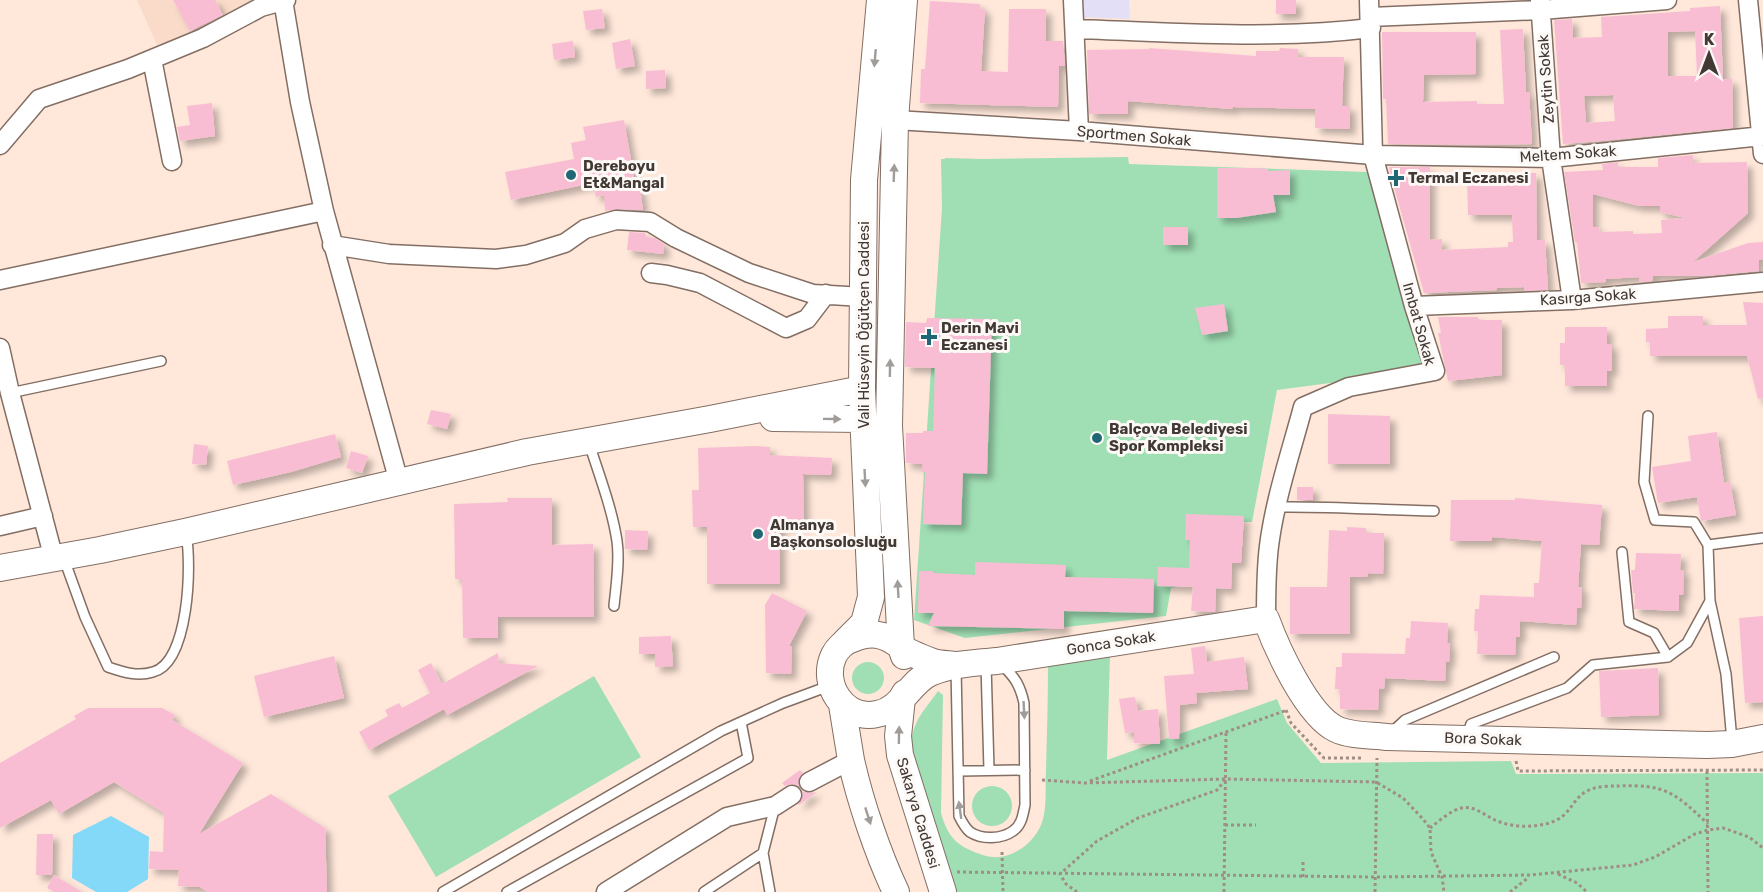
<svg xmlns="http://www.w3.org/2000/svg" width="1763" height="892" font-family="Rubik,sans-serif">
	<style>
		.built { fill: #fadbca }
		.education { fill: #e2dff6 }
		.green { fill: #a0dfb4 }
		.water { fill: #85d9f8 }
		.building { fill: #f9bdd3; fill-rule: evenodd; filter: url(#shadow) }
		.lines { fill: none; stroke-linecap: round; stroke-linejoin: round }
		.lane-casing { stroke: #836e63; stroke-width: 12 }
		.street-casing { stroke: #836e63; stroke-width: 21 }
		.secondary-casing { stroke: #836e63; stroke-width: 28 }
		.path { stroke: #9e8e85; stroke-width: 3; stroke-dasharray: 3 3; stroke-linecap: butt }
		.lane { stroke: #fff; stroke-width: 9 }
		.street { stroke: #fff; stroke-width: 18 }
		.secondary { stroke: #fff; stroke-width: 26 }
		.oneway { fill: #a09c9a }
		.poi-dot { fill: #206776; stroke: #fdf9f6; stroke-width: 2 }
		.labels { text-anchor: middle; stroke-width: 6; stroke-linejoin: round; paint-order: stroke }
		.street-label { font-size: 15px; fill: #423934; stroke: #fdf9f6 }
		.poi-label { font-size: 15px; font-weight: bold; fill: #423934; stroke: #fdf9f6; text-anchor: start }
	</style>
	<defs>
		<filter id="shadow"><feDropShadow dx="5.5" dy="5.5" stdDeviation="3" flood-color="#0004"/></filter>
	</defs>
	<rect width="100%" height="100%" fill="#ffe7da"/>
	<!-- built -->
	<path class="built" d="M137 0H267L160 52Z"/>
	<!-- education -->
	<path class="education" d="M1080 0H1129L1130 19 1081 17Z"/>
	<!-- green -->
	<path class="green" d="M1128 157 1129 164 1368 172 1429 370 1277 390 1252 522H1206L1198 582 1171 588 1166 616 965 638 914 620 942 208 941 159H945V158L982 159Z
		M1110 654 1107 760 1277 699 1287 723 1321 763 1511 761 1516 774 1763 773V892H956L911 751C910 724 923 712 938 691L943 695 941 813C948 838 958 847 983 855 1008 864 1037 843 1043 819 1047 804 1045 785 1046 769 1047 734 1048 699 1048 663Z
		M852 678a16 16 0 1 1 32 0a16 16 0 1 1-32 0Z
		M594 676 641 757 436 877 388 796Z
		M972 806a20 20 0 1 1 40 0a20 20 0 1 1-40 0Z"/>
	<!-- water -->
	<path class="water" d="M111 816 149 837 148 879 127 892H96L72 878 73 835Z"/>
	<!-- building -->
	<path class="building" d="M173 0H215L223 15 190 31Z
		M1276 0H1296V14H1276Z
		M930 1 980 4V9H985L981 71 1008 72 1009 9H1046V41H1063L1065 66H1059L1058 107 920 103 921 69H925Z
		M1720 6 1723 79H1732L1733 128 1601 141 1563 144 1554 20 1572 19 1573 38 1602 37 1601 17 1690 11V8ZM1695 31 1697 76H1668V32ZM1613 95 1615 121 1586 123 1584 96Z
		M602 9 605 28 586 30 583 11Z
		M1523 29 1526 92H1529L1532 144 1476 145 1388 144 1386 99H1383L1382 32H1476V74L1424 75 1423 102 1477 101V104H1504L1500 30Z
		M630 39 635 66 616 69 612 43Z
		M573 41 575 57 554 60 552 44Z
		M1149 48 1256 56V51H1279L1280 48 1298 49V57H1344L1342 106H1350V129L1315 128V109L1233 107 1232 109 1128 101V114H1089L1087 50 1149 49Z
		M665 70 666 88 646 89V71Z
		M212 103 215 136 180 141 177 127 190 125 187 106Z
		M624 120 636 188H640L643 210 617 209 605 211 604 195 596 197 593 183 511 200 505 172 574 159 571 143 586 140 583 127Z
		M1693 155V163L1747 162 1748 213 1693 262 1748 243 1763 242V259L1759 260V271L1705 276H1653L1652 281 1639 282V277L1606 279V282L1581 283 1577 242H1575L1564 172 1603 170 1602 164 1618 162V167H1658V158ZM1593 194 1639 206H1660V212L1685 218 1661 220 1662 233 1633 234V231L1600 232 1599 227H1593Z
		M1389 167H1430V240L1442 239V250L1508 247V242H1513L1512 215H1468L1467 178H1513V173H1536L1537 240H1545L1548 290 1524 291V287L1497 288V290L1424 293 1390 173Z
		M1217 168H1254L1268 169V171L1290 170V195H1273L1276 212 1236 218H1217Z
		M1163 227H1188V245H1163Z
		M629 232 645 233 646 237 655 238 664 244 663 254 627 250Z
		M1743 302 1763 303V398L1758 399 1747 356H1650V342H1646V329L1668 328V316H1703V325H1747Z
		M1224 304 1228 331 1202 335 1195 308Z
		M1438 317H1478V319L1483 320H1502V375L1448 381 1438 333H1441Z
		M927 318 992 319 987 474 963 473 961 525 923 524 925 472H922V464L906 463V433H923V431H933L935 368 905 367 906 322 926 323Z
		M1565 327H1607V344H1612V371H1607V386H1565V365H1560V343H1565Z
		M431 410 451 414 447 429 427 424Z
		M1328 414 1390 416V464H1328Z
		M1717 432 1724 483 1730 482 1736 515 1701 521 1697 497 1658 503 1652 467 1691 461 1688 436Z
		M335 434 341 457 291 472 233 485 227 461Z
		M194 444 208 446 206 465 192 464Z
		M755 446 770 447V455L832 458 831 475 803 474 804 525H780V584H707V527H693L692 490H699L698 448Z
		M351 451 368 456 362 473 346 468Z
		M1297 487H1313V500H1297Z
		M507 498H552V545L593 544 594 617H498V638H463L462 579H455L454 504 508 502Z
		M1515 498 1602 505 1599 545 1581 544 1578 587H1582L1581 608H1577L1576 625 1520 621V637H1516L1515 655 1477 654 1478 631H1474L1475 609H1479L1480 595 1534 597V583H1539L1542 541 1492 537V541H1450L1451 500H1515Z
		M1186 514 1244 516 1241 563H1232L1231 589 1216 588 1215 612 1191 611 1193 587 1157 586 1158 567 1189 568 1190 540H1185Z
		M1347 527 1366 528V533H1384L1383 574 1368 573 1367 577H1350V634H1290V587H1327L1329 530 1347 531Z
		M625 530 648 531 647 550 625 549Z
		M1636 553 1681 554 1680 570H1684L1683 595H1679V611L1634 609 1635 593H1633L1631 570H1635Z
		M975 562 1066 565 1065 577 1154 579 1153 613 1064 611V629L928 626 934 613H918L919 571H933V573L975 575Z
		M772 593 807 611 789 646H792L791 674 766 673 765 605Z
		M1763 616V702L1745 703 1739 618Z
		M1411 621 1448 623 1447 643H1450L1449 662H1446L1445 681 1385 678 1384 689 1379 688 1378 710 1340 709V689H1335L1336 667H1342V653L1405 654 1406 638H1410Z
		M671 636 673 666 655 667V654H639V637Z
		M1205 646 1207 662 1244 657 1248 689 1196 693 1197 703 1180 705 1179 739H1169L1164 676 1194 674 1191 648Z
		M498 653 499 663 538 666 447 715 444 709 369 750 359 732 388 716 385 710 399 703 402 708 430 693 418 670 431 663 442 684Z
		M334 656 344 698 264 717 254 676Z
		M1658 668 1659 715 1601 717 1599 671Z
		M1135 697 1138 711 1158 709 1160 744 1134 743V732L1125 733 1119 699Z
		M88 708H162L175 715 172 720 243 763 199 834 271 794 325 828 327 892H208L200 887 178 886 179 870 149 869 150 851 163 852 164 813 114 782 59 814 51 800 0 828V763L76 719 74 716Z
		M800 770 803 773 798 781 799 786 792 784 785 786 782 783Z
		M802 791 808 793 817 792 799 805 798 804 803 795Z
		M37 834H53L52 875H36Z
		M54 875 82 892H54L47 888Z"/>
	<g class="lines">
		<!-- lane casing -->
		<g class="lane-casing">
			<path id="lane" d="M10 393 161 361
				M1648 416 1644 482 1655 520 1694 522 1708 545 1710 601 1726 674 1732 741
				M589 443C599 475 612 508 617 541 620 562 616 585 614 606
				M1277 507C1329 506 1382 510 1434 511
				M1708 545 1763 538
				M1622 552 1629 622 1654 633 1668 657
				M64 559 85 617 108 667C123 672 137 677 153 672 189 663 192 564 186 534
				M986 664 989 770
				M956 667 959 816C962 822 965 828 970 832 982 840 1002 839 1013 831 1022 825 1023 814 1025 805L1024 703C1020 685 1015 677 1001 664
				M1391 733 1405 720 1554 657
				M1467 736 1471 724 1567 688 1593 665 1668 657 1687 643 1710 601
				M959 771 1025 770
				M443 892 721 731 783 703 829 686
				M507 892 748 758 741 722
				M704 892 763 853
				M770 892 763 853 775 806"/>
		</g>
		<!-- street casing -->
		<g class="street-casing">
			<path id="street" d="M283 0 300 102 324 211 399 482
				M1073 0 1079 131
				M1540 0 1551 158 1572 300
				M1748 0 1763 154
				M1370 17 1541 10 1667 0
				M1075 29C1173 32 1273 40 1371 28
				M152 59 172 161
				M895 120 1079 131 1373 155 1551 158 1763 136
				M0 145 39 99 128 69 203 38 261 7 286 0
				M332 245 389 254 496 259 526 255 565 243 585 229 616 220 650 222 676 238 749 273 813 294 863 297
				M651 273 667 275 700 283 786 328 807 319 826 294
				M0 280 324 211
				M1414 306 1572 300 1763 282
				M0 348 10 393 54 559
				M0 526 43 516
				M1266 619C1266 595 1266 570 1269 546 1275 499 1291 452 1303 407L1349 387 1435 371 1414 306 1373 155 1369 0
				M809 782 851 760
				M606 892 727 817 775 806 792 795"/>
		</g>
		<!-- secondary casing -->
		<g class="secondary-casing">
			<path id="secondary" d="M904 0 895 120 889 426 901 647 904 656
				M773 418 862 419
				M0 568 100 550 185 532 527 452 710 419 862 389
				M845 642 864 623 871 597 862 389 864 180 880 0
				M956 665C948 664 940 664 933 662 925 659 906 652 900 646 884 633 870 631 850 640 844 642 837 649 834 655 820 684 844 721 877 714 901 710 910 682 930 673 951 664 974 663 997 661L1266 619C1277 649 1307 715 1336 729 1350 736 1371 735 1387 737L1707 745 1732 744 1763 738
				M905 693 902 698 898 736 900 755 943 892
				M842 705C845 723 848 742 851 760 860 801 878 854 896 892"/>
		</g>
		<!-- path -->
		<path class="path" d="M1286 710 1291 723 1324 758H1362
			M1516 761 1518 771 1763 770
			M1707 771 1708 892
			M1042 780 1085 783 1226 779 1376 782 1403 798 1423 819 1430 828 1431 852 1442 877 1444 892
			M1090 781 1287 710
			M1225 825H1256
			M1430 828C1439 821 1450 811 1461 808 1474 805 1484 815 1495 820 1506 825 1519 827 1531 826 1543 825 1556 823 1565 814 1573 806 1577 796 1587 791 1596 786 1609 786 1619 786 1666 784 1675 793 1708 824
			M1002 852 1003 892
			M957 872 1375 877 1530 875 1633 865 1655 857 1695 834 1708 830 1723 828 1749 837 1763 848
			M1558 874 1577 883 1587 892
			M1303 877V859
			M1077 892 1066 884 1060 874 1097 841 1138 818 1217 790 1226 779
			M1224 892 1226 732
			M1375 892 1377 758
			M1510 892 1529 877"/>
		<!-- lane -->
		<use href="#lane" class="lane"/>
		<!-- street -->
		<use href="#street" class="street"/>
		<!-- secondary -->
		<use href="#secondary" class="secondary"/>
	</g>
	<!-- one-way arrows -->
	<defs><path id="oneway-solid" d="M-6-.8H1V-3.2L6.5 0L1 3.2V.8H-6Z" transform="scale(1.5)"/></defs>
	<g class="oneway">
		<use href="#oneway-solid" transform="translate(875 58) rotate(95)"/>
		<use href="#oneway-solid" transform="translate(894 173) rotate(-88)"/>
		<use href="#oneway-solid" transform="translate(890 368) rotate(-89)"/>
		<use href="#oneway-solid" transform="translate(832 419) rotate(1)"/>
		<use href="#oneway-solid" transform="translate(865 478) rotate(87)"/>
		<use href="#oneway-solid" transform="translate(898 589) rotate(-93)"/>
		<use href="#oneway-solid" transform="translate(1024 710) rotate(87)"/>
		<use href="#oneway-solid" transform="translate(899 735) rotate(-89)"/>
		<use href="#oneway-solid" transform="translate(960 810) rotate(-98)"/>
		<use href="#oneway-solid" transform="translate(868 816) rotate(72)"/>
	</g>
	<!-- markers -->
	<g class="poi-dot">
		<circle cx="571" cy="175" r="6"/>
		<path d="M1393 169h6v6h6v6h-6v6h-6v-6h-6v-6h6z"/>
		<path d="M926 328h6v6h6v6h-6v6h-6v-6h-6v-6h6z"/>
		<circle cx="1097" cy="438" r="6"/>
		<circle cx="758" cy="534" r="6"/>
	</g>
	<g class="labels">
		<!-- street labels -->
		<g class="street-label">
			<text transform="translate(1546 79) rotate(-94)" y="5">Zeytin Sokak</text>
			<text transform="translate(1134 136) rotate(5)" y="5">Sportmen Sokak</text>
			<text transform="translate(1568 154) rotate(-4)" y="5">Meltem Sokak</text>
			<text transform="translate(1588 297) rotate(-4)" y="5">Kasırga Sokak</text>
			<text transform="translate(1419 324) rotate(74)" y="5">Imbat Sokak</text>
			<text transform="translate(864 325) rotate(-90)" y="5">Vali Hüseyin Öğütçen Caddesi</text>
			<text transform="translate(1111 643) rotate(-9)" y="5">Gonca Sokak</text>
			<text transform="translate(1483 739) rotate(2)" y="5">Bora Sokak</text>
			<text transform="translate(918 813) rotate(73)" y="5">Sakarya Caddesi</text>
		</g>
		<!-- poi labels -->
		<g class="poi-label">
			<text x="583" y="171">Dereboyu<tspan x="583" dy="17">Et&amp;Mangal</tspan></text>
			<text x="1408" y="183">Termal Eczanesi</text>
			<text x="941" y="333">Derin Mavi<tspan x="941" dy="17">Eczanesi</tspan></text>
			<text x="1109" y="434">Balçova Belediyesi<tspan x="1109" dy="17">Spor Kompleksi</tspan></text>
			<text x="770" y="530">Almanya<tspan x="770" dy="17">Başkonsolosluğu</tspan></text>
		</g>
	</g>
	<!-- north arrow -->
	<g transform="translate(1709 54)" stroke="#fdf9f6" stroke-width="4.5" paint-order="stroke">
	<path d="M0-4.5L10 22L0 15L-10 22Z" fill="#423934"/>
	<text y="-9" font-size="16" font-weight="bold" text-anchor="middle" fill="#423934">K</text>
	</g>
</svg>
